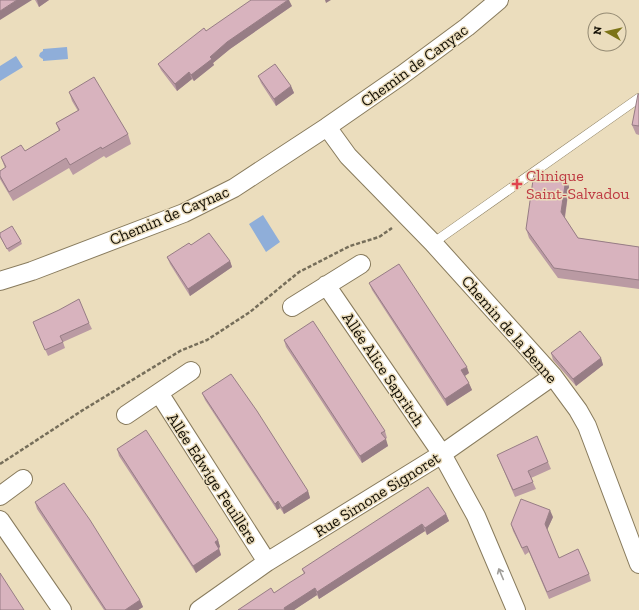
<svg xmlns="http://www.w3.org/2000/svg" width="639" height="610" font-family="'Zilla Slab',serif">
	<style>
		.water { fill: #8faed9 }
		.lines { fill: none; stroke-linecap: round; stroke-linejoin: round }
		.lane-casing { stroke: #887b5d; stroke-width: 10 }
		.street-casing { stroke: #887b5d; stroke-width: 20 }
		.path { stroke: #766e5a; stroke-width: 2.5; stroke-dasharray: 4 2; stroke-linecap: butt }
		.lane { stroke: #fff; stroke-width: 9 }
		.street { stroke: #fff; stroke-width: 18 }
		.wall { fill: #ba9aa3 }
		.shaded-wall { fill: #977d85 }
		.building { fill: #d8b3be; stroke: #977d85 }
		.oneway { stroke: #a09e9a }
		.health-dot { fill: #e0444e; stroke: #ebddbd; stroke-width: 1.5 }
		.labels { text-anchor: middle; stroke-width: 3; stroke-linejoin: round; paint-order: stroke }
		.street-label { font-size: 16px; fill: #110d03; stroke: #ebddbd }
		.health-label { font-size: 16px; fill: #be3a42; stroke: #ebddbd; text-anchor: start }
	</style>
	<rect width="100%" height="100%" fill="#ebddbd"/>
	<!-- water -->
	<path class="water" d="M67 47 68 59 43 61V59L41 58 39 56 40 53 43 51V49Z
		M16 56 23 67 0 81V66Z
		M263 215 280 242 266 252 249 224Z"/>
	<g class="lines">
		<!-- lane casing -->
		<g class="lane-casing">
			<path id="lane" d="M433 243 639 98"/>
		</g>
		<!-- street casing -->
		<g class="street-casing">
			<path id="street" d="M327 127 348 156 433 243 553 376 578 410 587 426 639 564
				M0 281 32 271 184 213 234 188 327 127 402 75 467 27 499 0
				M326 285 442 454 476 516 516 610
				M292 307 361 264
				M159 393 267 562
				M126 415 191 371
				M0 496 23 479
				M0 520 62 610
				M199 610 267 562 442 454 553 376"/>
		</g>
		<!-- path -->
		<path class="path" d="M0 464 83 410 180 351 207 340 250 312 299 272 350 246 379 237 392 228"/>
		<!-- lane -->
		<use href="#lane" class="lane"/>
		<!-- street -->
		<use href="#street" class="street"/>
	</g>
	<!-- wall -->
	<path class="wall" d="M35 0H49L39 7Z
		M292 6 230 49 213 63 214 65 194 81 192 79 177 91 161 70 158 64 206 31Z
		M258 76 291 86 294 93 276 106 261 83Z
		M69 92 128 134 131 144 106 158 104 156 73 175 69 168 13 201 0 179V171L5 168 1 157 25 151 59 131 56 123 78 111 72 101Z
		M639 94V135L636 134 632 125Z
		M566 178 569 187 565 218 578 238 639 247V289L558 278 529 238 526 229Z
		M0 233 21 241 22 244 9 252 0 237Z
		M191 245 230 261 232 267 190 296 170 264 167 257Z
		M369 283 469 373 465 376 472 390 447 406 372 290Z
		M33 322 89 323 92 329 63 342 65 348 48 356Z
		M284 340 385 431 387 438 385 439 388 446 362 463 286 347Z
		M551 353 601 358 603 365 576 386 553 360Z
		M202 393 308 491 310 498 284 514 280 508 277 510 205 400Z
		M117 449 218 540 220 547 219 548 221 555 196 573 119 456Z
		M497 455 548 462 551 469 531 478 536 489 515 497Z
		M35 502 140 600 143 607 138 610H104L37 509Z
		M446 514 449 521 427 535 425 531 319 599 317 595 294 610H238L274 593 304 574 302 569Z
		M553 517 547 530 559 558 589 574 591 581 549 599 529 552 525 555 513 531 511 524Z"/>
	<!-- shaded-wall -->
	<path class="shaded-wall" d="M17 0H32L0 20V11Z
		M37 0H49L39 7Z
		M288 0H289L292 6 230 49 213 63 214 65 194 81 191 75 210 57 227 42Z
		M325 0H331L326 3Z
		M189 72 192 79 177 91 175 84Z
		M291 86 294 93 276 106 274 99Z
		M566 178 569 187 564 221 561 212Z
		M230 261 232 267 190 296 188 289Z
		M601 358 603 365 576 386 573 379Z
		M467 367 469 373 463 377 461 370Z
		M469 383 472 390 447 406 445 399Z
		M386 439 388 446 362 463 360 456Z
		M308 491 310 498 284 514 282 508Z
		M278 501 280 508 277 510 275 504Z
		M550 510 553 517 547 530 545 524Z
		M446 514 449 521 427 535 425 528Z
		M422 524 425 531 319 599 317 592Z
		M218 540 220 547 217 549 215 542Z
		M219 549 221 555 196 573 193 566Z
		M315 588 317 595 294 610H285L284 608Z
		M140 600 143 607 138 610H125Z"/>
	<!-- building -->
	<path class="building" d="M0 0H17L0 11Z
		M251 0H288L227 42 210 57 212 59 191 75 189 72 175 84 158 64 204 28 206 31Z
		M275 64 291 86 274 99 258 76Z
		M94 77 128 134 102 149 101 147 70 165 66 158 9 192 0 176V171L6 167 1 157 21 145 25 151 60 130 56 123 79 110 69 92Z
		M638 94H639V126L632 125Z
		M534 173 566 178 561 212 578 238 639 247V280L554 268 526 229Z
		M12 226 21 241 7 249 0 236V233Z
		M209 233 230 261 188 289 167 257 189 243 191 245Z
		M399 264 467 367 461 370 469 383 445 399 369 283Z
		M79 299 89 323 60 336 63 342 45 350 33 322 59 310Z
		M313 321 385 431 381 433 386 439 360 456 284 340Z
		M580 331 601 358 573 379 551 353Z
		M231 374 257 411 308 491 282 508 278 501 275 504 202 393Z
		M146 430 218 540 215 542 219 549 193 566 117 449Z
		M537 436 548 462 528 471 533 482 513 490 497 455Z
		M64 483 90 520 140 600 125 610H106L35 502Z
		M428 487 446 514 425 528 422 524 317 592 315 588 284 608 285 610H238L271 588 274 593 289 583 305 573 302 569Z
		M521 499 550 510 545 524 559 558 578 549 589 574 547 592 527 546 522 548 511 524Z
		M0 573 24 610H0Z"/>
	<!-- one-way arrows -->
	<defs><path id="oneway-shaft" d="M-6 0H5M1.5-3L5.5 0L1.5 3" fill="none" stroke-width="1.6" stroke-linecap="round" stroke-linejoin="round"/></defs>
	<use class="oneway" href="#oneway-shaft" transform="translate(501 574) rotate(-113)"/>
	<!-- markers -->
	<path class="health-dot" d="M515 178h4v4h4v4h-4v4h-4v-4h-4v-4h4z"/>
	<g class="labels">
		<!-- street labels -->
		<g class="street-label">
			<text transform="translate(414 65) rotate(-36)" y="6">Chemin de Canyac</text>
			<text transform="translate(169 215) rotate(-23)" y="6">Chemin de Caynac</text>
			<text transform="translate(510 329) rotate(49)" y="6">Chemin de la Benne</text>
			<text transform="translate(384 369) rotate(56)" y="6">Allée Alice Sapritch</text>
			<text transform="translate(213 478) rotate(57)" y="6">Allée Edwige Feuillère</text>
			<text transform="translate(377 494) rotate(-32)" y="6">Rue Simone Signoret</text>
		</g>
		<!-- health labels -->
		<g class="health-label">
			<text x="526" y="181">Clinique<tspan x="526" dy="18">Saint-Salvadou</tspan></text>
		</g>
	</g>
	<!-- north arrow -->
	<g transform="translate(607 32) rotate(278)"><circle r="19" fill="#ebddbd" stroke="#948a73"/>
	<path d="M0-3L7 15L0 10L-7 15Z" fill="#7c7417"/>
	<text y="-6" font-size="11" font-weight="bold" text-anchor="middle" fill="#110d03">N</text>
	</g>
</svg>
